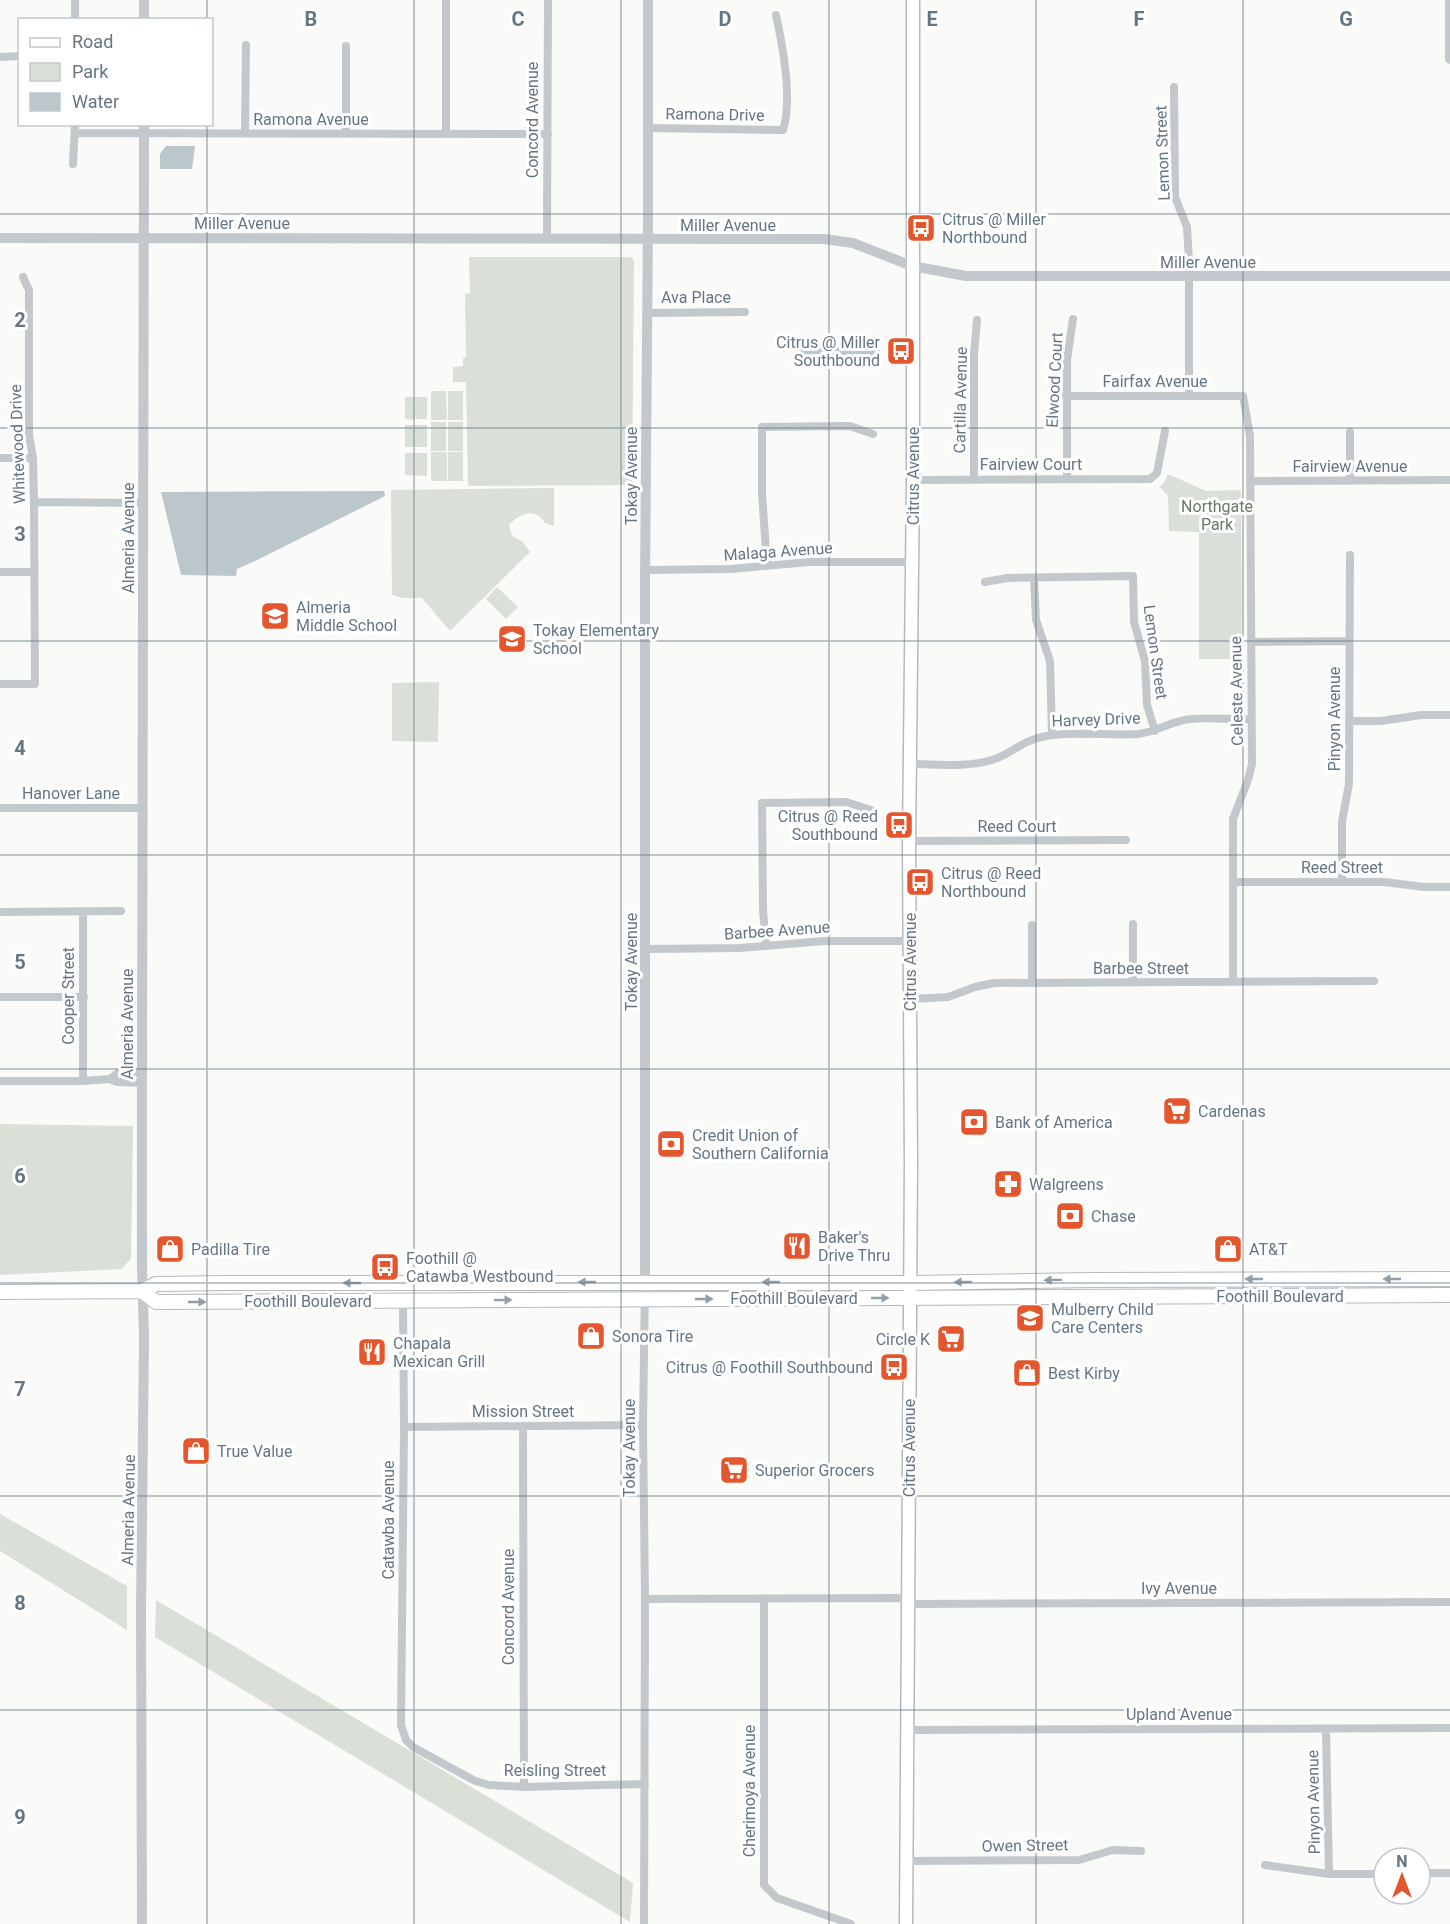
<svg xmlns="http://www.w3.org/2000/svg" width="1450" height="1924" font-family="Roboto,sans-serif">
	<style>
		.green { fill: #dadfd7 }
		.water { fill: #bbc7cb }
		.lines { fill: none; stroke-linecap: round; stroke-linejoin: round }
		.secondary-casing { stroke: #b3babf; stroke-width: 15 }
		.primary-casing { stroke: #b5babe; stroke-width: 16 }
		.minor { stroke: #c3c8cc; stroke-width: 8 }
		.tertiary { stroke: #c3c8cc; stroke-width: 10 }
		.secondary { stroke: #fff; stroke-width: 12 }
		.primary { stroke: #fff; stroke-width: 14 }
		.oneway { fill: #939fa8 }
		.grid { fill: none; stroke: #657683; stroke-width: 1.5; stroke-opacity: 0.55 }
		.labels { text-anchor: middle; stroke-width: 6; stroke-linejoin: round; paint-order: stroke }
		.street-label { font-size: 16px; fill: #657683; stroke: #fff }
		.poi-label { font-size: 16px; fill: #657683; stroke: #fff; text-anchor: start }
		.park-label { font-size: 16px; fill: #687a64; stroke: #fff }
		.grid-label { font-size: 20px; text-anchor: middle; font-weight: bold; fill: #657683; stroke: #fff; stroke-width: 6; stroke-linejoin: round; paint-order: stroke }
	</style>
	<rect width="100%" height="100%" fill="#fafaf8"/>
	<!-- green -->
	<path class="green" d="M469 257H630L634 260 632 485 468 486 466 382H453V367L463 366V358L466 357 465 294 470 293Z
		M431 391H446L447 420H431Z
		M448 391H463V420H448Z
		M405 397H427V419H416V414L415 420 405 419Z
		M431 422H446V451H431Z
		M448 422H463V451H448Z
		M405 425H427V447H405Z
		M431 452H447V481H431Z
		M448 452H463V481H448Z
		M405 453H427V476L405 475Z
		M1168 474 1206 491 1241 490 1242 659H1199V532L1169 531 1168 496 1159 486 1163 484Z
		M554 488V526L545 523C535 507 520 513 509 525L512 536 522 541 530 552 450 631 422 598H402L392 595 391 490Z
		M497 587 518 607 506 619 486 599Z
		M439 682 438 742 392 741V683Z
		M0 1124 133 1126 131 1259 121 1269 0 1275Z
		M0 1514 127 1586V1630L0 1551Z
		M156 1600 633 1883 630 1922 155 1637Z"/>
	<!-- water -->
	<path class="water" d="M166 146H195L192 169H160V154Z
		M796 347 880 348V366H796Z
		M384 491 385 496 257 560 237 569 236 576 181 575 161 492Z"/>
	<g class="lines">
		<!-- secondary casing -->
		<g class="secondary-casing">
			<path id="secondary" d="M906 1924 911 1163 909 841 913 480V0"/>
		</g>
		<!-- primary casing -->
		<g class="primary-casing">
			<path id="primary" d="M142 1291 156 1302 1450 1295
				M0 1292 142 1291 156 1284 226 1283H910L1090 1280 1450 1279"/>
		</g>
		<!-- minor -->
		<path class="minor" d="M75 20V0
			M0 57 20 56
			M1174 87 1175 197 1187 227 1189 261V396
			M647 128 783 130C793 99 783 47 776 15
			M75 133 548 134
			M245 133 246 45
			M346 134V46
			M446 134V0
			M73 164 75 124
			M547 239 548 0
			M647 313 745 312
			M1066 396H1243L1250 436 1252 764 1248 780 1233 819V982
			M1350 432V481
			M0 458H33
			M974 479V354L977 320
			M1067 479V360L1073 319
			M913 480 1150 479 1157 473 1165 431
			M1250 481 1450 480
			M34 502 143 503
			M767 566 762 493V427L850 426 873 434
			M645 570 731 569 809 562H912
			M0 572H33
			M1034 578 1036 620 1050 661 1052 735
			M985 582 1007 578 1133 576 1134 622 1145 661 1147 705 1155 731
			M1251 642 1349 641
			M0 684H35L34 502 33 458 29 435V290L23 277
			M1349 721H1381L1421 715H1450
			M910 764C936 764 966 768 992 760 1012 754 1022 740 1046 736 1076 731 1108 736 1138 734 1157 732 1173 720 1191 719 1211 717 1232 720 1251 719
			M0 808H142
			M909 841 1126 840
			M1233 882H1384L1424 887H1450
			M1342 882V821L1349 784 1350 555
			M0 912 121 911
			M1133 924V983
			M1032 925V983
			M766 945 763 910 762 803 846 802 874 811
			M646 949 740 948 824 941H909
			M0 997H84
			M910 999 948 997 975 987 994 983 1374 981
			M110 1079 118 1073H142
			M0 1081H83L110 1079 117 1082 142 1083
			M83 1081V912
			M403 1301 404 1427 401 1725 406 1740 413 1747 475 1781 489 1785 524 1787 645 1784
			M523 1426 524 1787
			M404 1427 643 1425
			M645 1599 908 1598
			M764 1599V1885L777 1898 851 1924
			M908 1604 1450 1602
			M1326 1729 1329 1874
			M908 1730 1450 1728
			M907 1861 1079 1860 1113 1850 1141 1851
			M1265 1865 1329 1874H1384
			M1420 1873H1450
			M644 1924 645 1599 643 1425 645 1282"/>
		<!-- tertiary -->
		<path class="tertiary" d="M1450 0V59
			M144 20V0
			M0 238 824 239 853 243 912 266 966 276H1450
			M645 1282V580L648 223V0
			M142 1924 141 1610 144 1338 142 1268V1073L144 124"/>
		<!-- secondary -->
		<use href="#secondary" class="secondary"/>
		<!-- primary -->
		<use href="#primary" class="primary"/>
	</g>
	<!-- one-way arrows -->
	<defs><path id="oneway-solid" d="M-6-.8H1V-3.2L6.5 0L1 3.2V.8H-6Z" transform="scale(1.5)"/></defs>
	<g class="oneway">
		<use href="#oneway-solid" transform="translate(1254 1279) rotate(-180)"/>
		<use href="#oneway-solid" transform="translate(1392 1279) rotate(180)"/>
		<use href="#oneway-solid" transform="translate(1053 1280) rotate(179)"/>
		<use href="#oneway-solid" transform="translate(587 1282) rotate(180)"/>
		<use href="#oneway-solid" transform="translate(771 1282) rotate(180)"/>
		<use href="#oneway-solid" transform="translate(963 1282) rotate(179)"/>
		<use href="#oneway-solid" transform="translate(352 1283) rotate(180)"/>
		<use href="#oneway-solid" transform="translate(880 1298)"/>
		<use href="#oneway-solid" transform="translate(704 1299)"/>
		<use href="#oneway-solid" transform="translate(503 1300) rotate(-1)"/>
		<use href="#oneway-solid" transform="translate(197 1302)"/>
	</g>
	<!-- grid -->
	<path class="grid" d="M207 0V20M414 0V1924M621 0V1924M829 0V1924M1036 0V1924M1243 0V1924M207 124V1924M0 214H1450M0 428H1450M0 641H1450M0 855H1450M0 1069H1450M0 1283H1450M0 1496H1450M0 1710H1450"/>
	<!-- icons -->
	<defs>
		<g id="bus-square" transform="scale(1.5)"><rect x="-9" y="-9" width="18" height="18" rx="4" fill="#e4572e" stroke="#fff"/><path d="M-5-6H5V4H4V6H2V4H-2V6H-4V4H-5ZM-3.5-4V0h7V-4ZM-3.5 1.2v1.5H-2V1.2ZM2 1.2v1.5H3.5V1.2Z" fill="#fff"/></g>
		<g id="school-square" transform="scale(1.5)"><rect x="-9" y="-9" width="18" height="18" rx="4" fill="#e4572e" stroke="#fff"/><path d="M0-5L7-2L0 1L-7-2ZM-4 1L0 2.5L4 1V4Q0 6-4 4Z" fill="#fff"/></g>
		<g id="supermarket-square" transform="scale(1.5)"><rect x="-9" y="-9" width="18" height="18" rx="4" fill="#e4572e" stroke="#fff"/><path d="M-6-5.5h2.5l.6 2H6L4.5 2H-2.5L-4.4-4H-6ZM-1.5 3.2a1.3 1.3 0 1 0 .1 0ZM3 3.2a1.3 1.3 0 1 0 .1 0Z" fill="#fff"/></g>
		<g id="bank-square" transform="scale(1.5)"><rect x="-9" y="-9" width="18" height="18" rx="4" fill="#e4572e" stroke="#fff"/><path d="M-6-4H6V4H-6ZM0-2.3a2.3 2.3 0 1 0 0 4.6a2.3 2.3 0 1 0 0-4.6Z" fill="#fff"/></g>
		<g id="pharmacy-square" transform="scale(1.5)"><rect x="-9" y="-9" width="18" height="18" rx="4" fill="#e4572e" stroke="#fff"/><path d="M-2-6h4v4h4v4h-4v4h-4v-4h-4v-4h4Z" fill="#fff"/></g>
		<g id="restaurant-square" transform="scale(1.5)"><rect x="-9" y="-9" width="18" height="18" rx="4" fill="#e4572e" stroke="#fff"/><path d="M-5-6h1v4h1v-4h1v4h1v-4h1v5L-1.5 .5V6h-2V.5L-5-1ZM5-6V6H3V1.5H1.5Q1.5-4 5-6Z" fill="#fff"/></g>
		<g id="shop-square" transform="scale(1.5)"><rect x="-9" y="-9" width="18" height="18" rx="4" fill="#e4572e" stroke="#fff"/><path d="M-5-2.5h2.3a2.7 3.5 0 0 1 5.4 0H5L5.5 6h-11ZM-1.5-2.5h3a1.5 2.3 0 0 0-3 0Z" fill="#fff"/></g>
	</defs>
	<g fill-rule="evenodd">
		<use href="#bus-square" x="921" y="228"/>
		<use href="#bus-square" x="901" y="351"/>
		<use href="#school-square" x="275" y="616"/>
		<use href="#school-square" x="512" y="639"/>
		<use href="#bus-square" x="899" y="825"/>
		<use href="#bus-square" x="920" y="882"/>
		<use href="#supermarket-square" x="1177" y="1111"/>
		<use href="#bank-square" x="974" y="1122"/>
		<use href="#bank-square" x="671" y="1144"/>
		<use href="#pharmacy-square" x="1008" y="1184"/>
		<use href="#bank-square" x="1070" y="1216"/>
		<use href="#restaurant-square" x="797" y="1246"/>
		<use href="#shop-square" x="170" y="1249"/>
		<use href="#shop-square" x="1228" y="1249"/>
		<use href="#bus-square" x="385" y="1267"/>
		<use href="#school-square" x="1030" y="1318"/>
		<use href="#shop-square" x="591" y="1336"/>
		<use href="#supermarket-square" x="951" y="1339"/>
		<use href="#restaurant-square" x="372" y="1352"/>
		<use href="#bus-square" x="894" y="1367"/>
		<use href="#shop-square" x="1027" y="1373"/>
		<use href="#shop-square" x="196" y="1451"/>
		<use href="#supermarket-square" x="734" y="1470"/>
	</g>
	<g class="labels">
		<!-- street labels -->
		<g class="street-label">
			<text transform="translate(715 114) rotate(1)" y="6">Ramona Drive</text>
			<text x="311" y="125">Ramona Avenue</text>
			<text transform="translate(532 120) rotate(-90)" y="6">Concord Avenue</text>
			<text transform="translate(1162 153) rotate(-92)" y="6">Lemon Street</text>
			<text x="242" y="229">Miller Avenue</text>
			<text x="728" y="231">Miller Avenue</text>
			<text x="1208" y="268">Miller Avenue</text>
			<text x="696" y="303">Ava Place</text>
			<text transform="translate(1054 380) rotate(-87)" y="6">Elwood Court</text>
			<text x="1155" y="387">Fairfax Avenue</text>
			<text transform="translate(960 400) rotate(-89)" y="6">Cartilla Avenue</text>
			<text transform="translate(17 444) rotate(-92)" y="6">Whitewood Drive</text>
			<text x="1031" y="470">Fairview Court</text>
			<text x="1350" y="472">Fairview Avenue</text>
			<text transform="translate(631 476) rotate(-90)" y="6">Tokay Avenue</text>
			<text transform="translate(913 476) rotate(-90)" y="6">Citrus Avenue</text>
			<text transform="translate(128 538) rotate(-90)" y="6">Almeria Avenue</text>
			<text transform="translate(778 551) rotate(-4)" y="6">Malaga Avenue</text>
			<text transform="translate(1156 652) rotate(82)" y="6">Lemon Street</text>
			<text transform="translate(1236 691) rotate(-91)" y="6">Celeste Avenue</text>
			<text transform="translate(1096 719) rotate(-2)" y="6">Harvey Drive</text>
			<text transform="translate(1334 719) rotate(-90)" y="6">Pinyon Avenue</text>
			<text x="71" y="799">Hanover Lane</text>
			<text x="1017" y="832">Reed Court</text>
			<text x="1342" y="873">Reed Street</text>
			<text transform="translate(777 930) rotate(-4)" y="6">Barbee Avenue</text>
			<text transform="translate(631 962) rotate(-90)" y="6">Tokay Avenue</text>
			<text transform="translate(910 962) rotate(-90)" y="6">Citrus Avenue</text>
			<text x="1141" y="974">Barbee Street</text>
			<text transform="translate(68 996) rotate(-90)" y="6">Cooper Street</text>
			<text transform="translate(127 1024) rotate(-90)" y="6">Almeria Avenue</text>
			<text x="1280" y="1302">Foothill Boulevard</text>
			<text x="794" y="1304">Foothill Boulevard</text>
			<text x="308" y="1307">Foothill Boulevard</text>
			<text x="523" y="1417">Mission Street</text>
			<text transform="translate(629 1448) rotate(-90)" y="6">Tokay Avenue</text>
			<text transform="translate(909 1448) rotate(-90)" y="6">Citrus Avenue</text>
			<text transform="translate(128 1510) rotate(-89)" y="6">Almeria Avenue</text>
			<text transform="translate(388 1520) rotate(-90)" y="6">Catawba Avenue</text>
			<text x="1179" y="1594">Ivy Avenue</text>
			<text transform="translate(508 1607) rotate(-90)" y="6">Concord Avenue</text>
			<text x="1179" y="1720">Upland Avenue</text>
			<text x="555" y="1776">Reisling Street</text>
			<text transform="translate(749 1791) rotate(-90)" y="6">Cherimoya Avenue</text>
			<text transform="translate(1313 1802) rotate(-91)" y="6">Pinyon Avenue</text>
			<text transform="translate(1025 1845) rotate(-1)" y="6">Owen Street</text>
		</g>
		<!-- poi labels -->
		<g class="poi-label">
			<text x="942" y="225">Citrus @ Miller<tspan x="942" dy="18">Northbound</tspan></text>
			<text x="880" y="348" text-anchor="end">Citrus @ Miller<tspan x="880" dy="18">Southbound</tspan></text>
			<text x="296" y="613">Almeria<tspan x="296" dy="18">Middle School</tspan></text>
			<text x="533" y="636">Tokay Elementary<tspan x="533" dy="18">School</tspan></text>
			<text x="878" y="822" text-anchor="end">Citrus @ Reed<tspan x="878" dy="18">Southbound</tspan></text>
			<text x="941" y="879">Citrus @ Reed<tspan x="941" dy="18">Northbound</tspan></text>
			<text x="1198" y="1117">Cardenas</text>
			<text x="995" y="1128">Bank of America</text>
			<text x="692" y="1141">Credit Union of<tspan x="692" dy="18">Southern California</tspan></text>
			<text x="1029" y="1190">Walgreens</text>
			<text x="1091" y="1222">Chase</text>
			<text x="818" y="1243">Baker's<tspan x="818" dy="18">Drive Thru</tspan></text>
			<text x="191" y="1255">Padilla Tire</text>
			<text x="1249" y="1255">AT&amp;T</text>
			<text x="406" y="1264">Foothill @<tspan x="406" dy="18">Catawba Westbound</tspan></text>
			<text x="1051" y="1315">Mulberry Child<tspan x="1051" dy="18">Care Centers</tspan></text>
			<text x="612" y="1342">Sonora Tire</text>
			<text x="930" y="1345" text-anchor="end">Circle K</text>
			<text x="393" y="1349">Chapala<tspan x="393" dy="18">Mexican Grill</tspan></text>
			<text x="873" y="1373" text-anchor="end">Citrus @ Foothill Southbound</text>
			<text x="1048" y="1379">Best Kirby</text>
			<text x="217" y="1457">True Value</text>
			<text x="755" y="1476">Superior Grocers</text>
		</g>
		<!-- park labels -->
		<g class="park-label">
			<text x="1217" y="512">Northgate<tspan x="1217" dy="18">Park</tspan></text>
		</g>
	</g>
	<g class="grid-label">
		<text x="311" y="26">B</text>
		<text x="518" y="26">C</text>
		<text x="725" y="26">D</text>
		<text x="932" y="26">E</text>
		<text x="1139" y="26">F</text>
		<text x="1346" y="26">G</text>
		<text x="20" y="327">2</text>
		<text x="20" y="541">3</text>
		<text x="20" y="755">4</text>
		<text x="20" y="969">5</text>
		<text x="20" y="1183">6</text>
		<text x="20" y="1396">7</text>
		<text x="20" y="1610">8</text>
		<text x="20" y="1824">9</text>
	</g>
	<!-- legend -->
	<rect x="18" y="18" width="195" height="108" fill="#ffffff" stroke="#c1c8cd" stroke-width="1.5"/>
	<rect x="30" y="38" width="30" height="9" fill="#ffffff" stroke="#c1c8cd" stroke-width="1.5"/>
	<text x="72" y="48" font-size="18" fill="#657683">Road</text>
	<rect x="30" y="63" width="30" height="18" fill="#dadfd7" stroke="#c1c8cd" stroke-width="1.5"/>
	<text x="72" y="78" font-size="18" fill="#657683">Park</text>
	<rect x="30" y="93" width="30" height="18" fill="#bbc7cb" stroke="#c1c8cd" stroke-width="1.5"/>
	<text x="72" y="108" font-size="18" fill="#657683">Water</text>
	<!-- north arrow -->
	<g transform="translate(1402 1876)"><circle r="28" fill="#ffffff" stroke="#c1c8cd" stroke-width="1.5"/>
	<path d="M0-4.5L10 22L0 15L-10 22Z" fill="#e4572e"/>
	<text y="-9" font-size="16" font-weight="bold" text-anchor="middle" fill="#657683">N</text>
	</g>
</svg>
